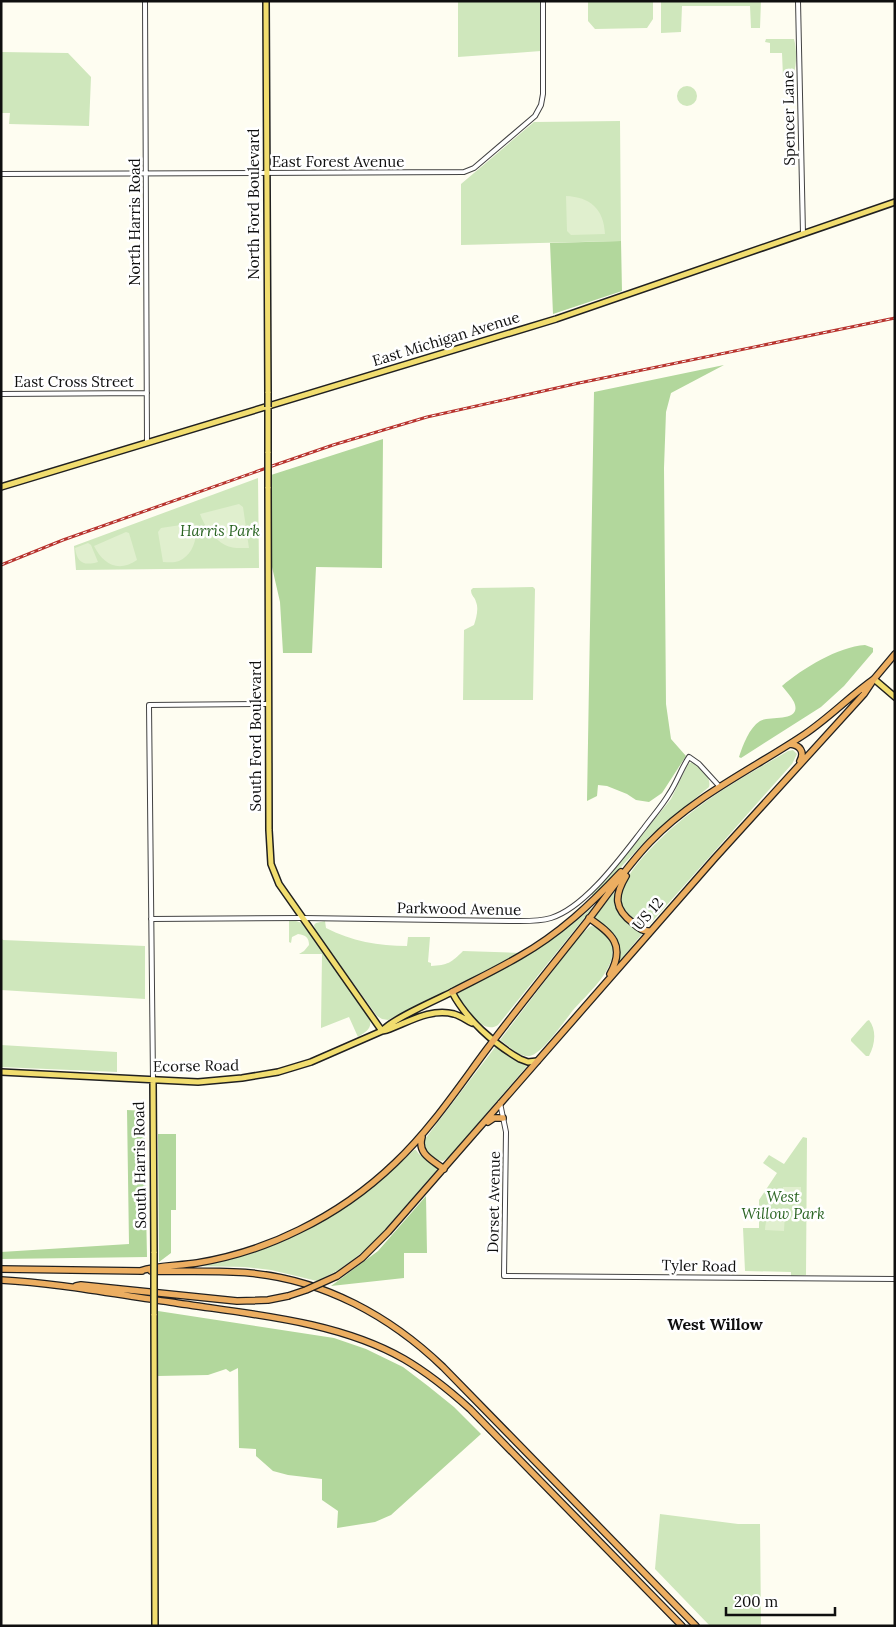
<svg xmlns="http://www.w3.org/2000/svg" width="896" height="1627" font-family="Lora,serif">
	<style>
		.green { fill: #cfe7bc }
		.forest { fill: #b2d79c }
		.pitch { fill: #e0efce }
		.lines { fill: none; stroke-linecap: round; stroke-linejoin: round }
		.minor-casing { stroke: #424242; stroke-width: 6 }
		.major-casing { stroke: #202020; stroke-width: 8 }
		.highway-casing { stroke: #202020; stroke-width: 8 }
		.minor { stroke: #fff; stroke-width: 4 }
		.major { stroke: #f1dd6f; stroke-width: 5 }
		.highway { stroke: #ecae61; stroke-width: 5.5 }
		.rail-casing { stroke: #b8342e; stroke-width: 3 }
		.rail { stroke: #fff; stroke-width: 1; stroke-dasharray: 4; stroke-linecap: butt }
		.major-bridge-casing { stroke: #202020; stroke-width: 8; stroke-linecap: butt }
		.highway-bridge-casing { stroke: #202020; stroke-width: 8; stroke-linecap: butt }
		.major-bridge { stroke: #f1dd6f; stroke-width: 5 }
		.highway-bridge { stroke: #ecae61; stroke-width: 5.5 }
		.labels { text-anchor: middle; stroke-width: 5; stroke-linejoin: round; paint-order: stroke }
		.street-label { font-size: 15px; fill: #0f0f0f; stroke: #fff }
		.park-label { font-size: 15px; font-style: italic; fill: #2a6422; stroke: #fff }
		.neighbourhood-label { font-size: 16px; font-weight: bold; fill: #0f0f0f; stroke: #fff }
	</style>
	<rect width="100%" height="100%" fill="#fefdf1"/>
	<!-- green -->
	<path class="green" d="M458 1H542L541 51 458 57Z
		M588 1H653V19L647 28 595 29 588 21Z
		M661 1H761L760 28H751L750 6H682L681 32 661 33Z
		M766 39H794C797 50 797 65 793 76L783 77 782 53H770V43L765 42Z
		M1 52 68 53 91 77 89 126 9 124 10 113H1Z
		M677 96a10 10 0 1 1 20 0a10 10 0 1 1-20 0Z
		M620 121 621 241 461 245V184L534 122Z
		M258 478 259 568 76 570 74 546Z
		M533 587 535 589 533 700H463L464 630 474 625C476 619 479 609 476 602 475 597 471 596 471 590L473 588Z
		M793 750 797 754 792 764 650 924 645 926C637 921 625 913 622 905 620 897 623 886 627 879 638 859 669 829 688 815 719 790 754 771 788 751Z
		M692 762C700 767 712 777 709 787L651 835 594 896 590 894 620 862 671 799 688 764Z
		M616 890C611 912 627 922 642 934L618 963C618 958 619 953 619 947 619 933 604 926 594 918Z
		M594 906 498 1025C482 1036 463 1005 456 994 505 968 552 942 594 906Z
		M289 920 296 921 302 923 370 1019C372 1029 366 1032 358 1037L349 1017 321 1028 322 954H299L304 951 309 945C309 938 306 935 298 934L292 937 291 943 289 942Z
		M325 921 326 928C351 941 379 946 407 946L408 937H430L428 962 431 963V966C448 965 451 963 463 951L521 953 388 1020 382 1019 377 1016 315 930 314 925 316 923Z
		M591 926C597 927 605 933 609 939 624 963 588 993 574 1009 565 1020 543 1053 530 1056 519 1058 508 1045 500 1040L581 934Z
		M1 937 3 940 145 946V999L1 990Z
		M869 1020C877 1030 875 1045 869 1056H866L851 1041V1039L867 1021Z
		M1 1045 117 1052V1072L1 1067Z
		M496 1046 516 1061 527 1066 449 1157 443 1161C433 1160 426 1153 422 1145L425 1139Z
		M803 1137 807 1138 806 1275 791 1276V1272L745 1271 743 1228H759V1200L777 1173 763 1163 769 1155 784 1164Z
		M414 1150H416L419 1154 438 1169 373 1243 355 1258 337 1271 317 1281 271 1270 245 1267 196 1266C215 1262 233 1258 252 1253 317 1232 365 1196 414 1150Z
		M660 1514 738 1524H760L761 1626H710L655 1569Z"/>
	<!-- forest -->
	<path class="forest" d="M621 241 622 291 553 314 550 243Z
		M724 365 671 393 666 412 664 468 666 704 671 739 686 756 662 793 649 802 636 800 627 794 607 786 598 785 597 796 587 801 594 392Z
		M383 439 382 568 316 567 312 653H283L280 602 272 567 271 475Z
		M865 645 873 648V652L844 686 821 707 741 758 739 757C743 745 749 728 760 721 769 715 803 723 794 702 791 696 786 691 782 686 803 668 838 647 865 645Z
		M127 1110 144 1111 147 1257 1 1259V1252L129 1244Z
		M158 1134H176V1210H171V1253L159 1262Z
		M426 1196 427 1253H404V1278L331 1286 378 1251Z
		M158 1311 334 1338 366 1349 403 1367 428 1386 454 1407 481 1434 391 1515 375 1522 337 1528 338 1511 322 1500V1479L288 1475 273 1471 256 1456V1449L239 1448 238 1368 230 1372 226 1369 208 1375 158 1376 156 1338Z"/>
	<!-- pitch -->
	<path class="pitch" d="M566 196C590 197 604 209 605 234L571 235 567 231Z
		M239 504 243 507 249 548C241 548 232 549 225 545 214 539 204 526 200 514Z
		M194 523C199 537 193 555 179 561 174 563 168 562 163 562L158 532 161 528Z
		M126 532 129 533 137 560C118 573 103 564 94 546Z
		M88 543 91 545 98 562C84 566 77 563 75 548Z
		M783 1187H801V1202H783Z
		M780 1211 785 1212 784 1231 765 1230C765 1219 770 1214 780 1211Z"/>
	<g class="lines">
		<!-- minor casing -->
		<g class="minor-casing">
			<path id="minor" d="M145 1 147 443
				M798 1 803 234
				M1 174 464 172 474 168 535 116 541 105 543 94V1
				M1 394 147 393
				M151 919 303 918 509 921C523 921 538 922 551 918 586 907 622 856 644 828 652 817 662 806 669 794 677 782 681 769 689 757L699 764 720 787
				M153 1080 149 705 268 704
				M500 1103 506 1132 504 1276 895 1279"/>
		</g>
		<!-- major casing -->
		<g class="major-casing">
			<path id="major" d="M266 1 268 393
				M268 453V407
				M1 487 556 319 895 202
				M268 487 269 830 271 864 279 884 382 1031
				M874 679 895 697
				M382 1031C392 1019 436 1000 452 992 466 1019 494 1044 520 1059L528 1062 537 1061
				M1 1072 198 1082 242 1078 278 1072 311 1062 382 1031 387 1030C409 1022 430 1008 454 1014 461 1016 466 1020 472 1023
				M153 1080 154 1253
				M154 1314 155 1626"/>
		</g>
		<!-- highway casing -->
		<g class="highway-casing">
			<path id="highway" d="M790 744C800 745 805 752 800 761
				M626 876C614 896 614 909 633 923 638 928 643 932 650 931
				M589 918C612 934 626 945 610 974
				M452 992C475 980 498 969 520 956 559 934 591 904 621 872
				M488 1122 494 1118H503
				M422 1137C417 1154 432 1160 444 1169
				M1 1269 142 1271
				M140 1271C158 1265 178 1266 197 1263 233 1257 267 1246 299 1230 334 1213 367 1190 395 1163 430 1130 458 1088 487 1049 520 1005 555 962 589 919 609 893 627 866 650 842 694 796 753 769 805 734 830 717 850 696 874 679
				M151 1271C184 1272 217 1270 250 1273 324 1280 390 1316 443 1367L696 1626
				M337 1276 362 1258 388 1232 714 859 864 694 874 679 895 654
				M1 1280C58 1283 114 1294 170 1302 246 1314 336 1320 404 1359 428 1373 449 1390 470 1409L682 1626
				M76 1286 81 1285 237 1301 268 1300 288 1296"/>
		</g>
		<!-- minor -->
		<use href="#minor" class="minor"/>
		<!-- major -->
		<use href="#major" class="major"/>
		<!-- highway -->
		<use href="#highway" class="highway"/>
		<!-- rail casing -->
		<g class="rail-casing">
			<path id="rail" d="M1 565 63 540 275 465 333 445 427 417 579 383 895 318"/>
		</g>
		<!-- rail -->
		<use href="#rail" class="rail"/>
		<!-- major-bridge casing -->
		<g class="major-bridge-casing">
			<path id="major-bridge" d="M268 393V407
				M268 487V453
				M154 1253V1314"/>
		</g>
		<!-- highway-bridge casing -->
		<g class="highway-bridge-casing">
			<path id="highway-bridge" d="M288 1296 306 1290 337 1276"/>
		</g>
		<!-- major-bridge -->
		<use href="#major-bridge" class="major-bridge"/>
		<!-- highway-bridge -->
		<use href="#highway-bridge" class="highway-bridge"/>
	</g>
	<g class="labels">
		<!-- street labels -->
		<g class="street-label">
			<text transform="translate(789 118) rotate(-91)" y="5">Spencer Lane</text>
			<text x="338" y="167">East Forest Avenue</text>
			<text transform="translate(254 204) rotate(-90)" y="5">North Ford Boulevard</text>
			<text transform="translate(135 222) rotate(-90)" y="5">North Harris Road</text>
			<text transform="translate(446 339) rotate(-17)" y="5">East Michigan Avenue</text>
			<text x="74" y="387">East Cross Street</text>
			<text transform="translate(256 736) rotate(-90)" y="5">South Ford Boulevard</text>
			<text transform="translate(459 909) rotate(1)" y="5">Parkwood Avenue</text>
			<text transform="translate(648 914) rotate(-49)" y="5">US 12</text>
			<text transform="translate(196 1066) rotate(-1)" y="5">Ecorse Road</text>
			<text transform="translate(140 1165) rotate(-91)" y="5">South Harris Road</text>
			<text transform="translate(494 1202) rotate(-89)" y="5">Dorset Avenue</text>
			<text transform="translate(699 1266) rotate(1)" y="5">Tyler Road</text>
		</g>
		<!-- park labels -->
		<g class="park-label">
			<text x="220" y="536">Harris Park</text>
			<text x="783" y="1202">West<tspan x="783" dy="17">Willow Park</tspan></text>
		</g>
		<!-- neighbourhood labels -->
		<g class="neighbourhood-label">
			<text x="715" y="1330">West Willow</text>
		</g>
	</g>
	<!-- border -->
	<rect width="896" height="1627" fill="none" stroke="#0f0f0f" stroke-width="5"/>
	<!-- scale -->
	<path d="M726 1607v8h109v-8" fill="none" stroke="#0f0f0f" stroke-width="2.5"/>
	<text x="734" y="1607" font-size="15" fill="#0f0f0f" stroke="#ffffff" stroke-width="4" paint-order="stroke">200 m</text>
</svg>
